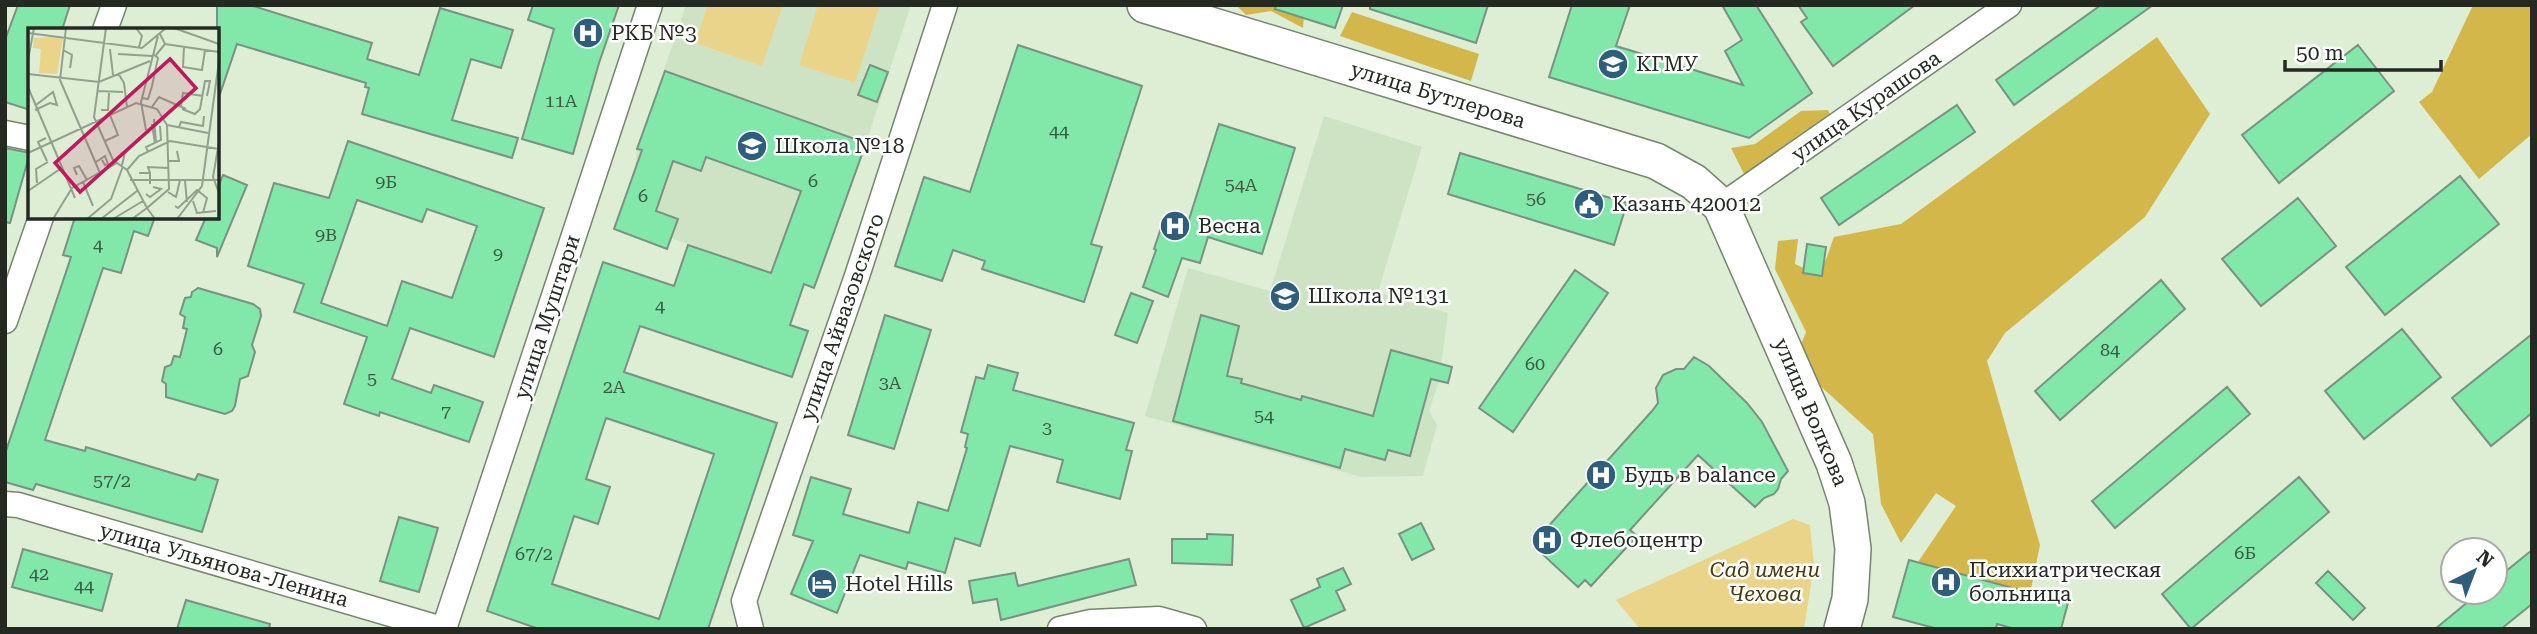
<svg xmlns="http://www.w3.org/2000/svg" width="2537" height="634" font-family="'Roboto Serif',serif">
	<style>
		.built { fill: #cee3c4 }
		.green { fill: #ead48a }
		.forest { fill: #d4b74b }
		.building { fill: #82e8aa; stroke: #799282; stroke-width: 2; fill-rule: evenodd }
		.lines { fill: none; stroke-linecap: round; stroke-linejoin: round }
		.street-casing { stroke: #76856f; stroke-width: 27 }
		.secondary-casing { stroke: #76856f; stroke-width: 38 }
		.street { stroke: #fff; stroke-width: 24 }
		.secondary { stroke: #fff; stroke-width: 35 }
		.labels { text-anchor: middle; stroke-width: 5; stroke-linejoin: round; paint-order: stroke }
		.number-label { font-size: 18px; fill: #3c5a43 }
		.poi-label { font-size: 21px; fill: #242a21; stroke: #fff; text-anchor: start }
		.street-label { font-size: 21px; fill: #242a21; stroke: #fff }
		.park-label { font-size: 21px; font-style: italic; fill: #473a0d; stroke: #fff }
		.inset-road { fill: none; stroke: #93a08d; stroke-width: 2 }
		.view { fill: #c2185b; fill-opacity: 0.15; stroke: #c2185b; stroke-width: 3.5 }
		.inset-edge { fill: none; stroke: #242a21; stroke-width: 3.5 }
	</style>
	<rect width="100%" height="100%" fill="#ddeed5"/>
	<!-- built -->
	<path class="built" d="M686 5H911L866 143 814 288 671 238 678 219 656 211 666 181 635 169 637 149Z
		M1324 116 1422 147 1378 292 1448 313 1439 382 1429 411 1437 425 1423 476 1361 477 1145 416 1188 268 1270 291Z"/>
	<!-- green -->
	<path class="green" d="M708 5H783L762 66 695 43Z
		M818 5H880L855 83 799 65Z
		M1793 519 1810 525 1814 565 1804 629H1640L1616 600Z"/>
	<!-- forest -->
	<path class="forest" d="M1236 5H1305L1303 28 1271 11 1246 15Z
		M2473 5H2532V134L2479 179 2419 102 2432 92Z
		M1352 12 1479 54 1471 81 1340 36Z
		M2157 37 2210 114 2145 217 2005 333 1987 361 2040 545 2030 594 1918 562 1956 506 1936 493 1901 543 1881 504 1873 434 1794 362 1806 332 1775 269 1778 241 1798 239 1795 264 1820 276 1834 237 1901 224Z
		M1828 110 1838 132 1794 163 1744 174 1731 148 1755 144 1801 111Z"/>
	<!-- building -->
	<path class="building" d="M18 5H70L62 30H30V110L5 102V40Z
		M217 5H250L372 43 367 59 419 75 440 8 513 30 501 68 471 59 452 120 518 138 512 158 362 114 369 88 365 87 366 83 237 44 220 94H217Z
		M533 5H619L599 63 573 154 522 139 554 29 528 20Z
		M1276 5H1343L1335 28 1275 9Z
		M1370 5H1488L1476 43 1370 9Z
		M1572 5H1630L1616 46 1743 85 1725 51 1742 40 1722 5H1756L1812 93 1749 138 1549 77Z
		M1798 5H1915L1833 66 1801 22 1807 18Z
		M2101 5H2153L2014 105 1996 80Z
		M1018 45 1142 86 1091 244 1102 247 1084 302 982 269 985 261 953 250 942 281 895 266 924 177 970 192Z
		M2358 45 2394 91 2279 183 2242 135Z
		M870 65 888 72 877 102 858 95Z
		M665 71 866 143 814 288 804 284 790 325 808 331 792 377 640 326 624 372 777 423 708 629H539L487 611 603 262 674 286 688 245 771 273 801 191 706 157 701 171 673 161 656 211 678 219 667 249 614 229 642 150 637 149ZM606 418 714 454 659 619 552 584 574 516 598 524 610 487 586 479Z
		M1957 105 1975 132 1839 225 1821 198Z
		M1219 124 1295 148 1262 254 1208 237 1200 263 1182 258 1168 297 1143 287 1156 250 1154 249 1163 222 1186 229Z
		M348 141 544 208 494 357 410 328 392 379 431 393 434 385 483 402 469 442 380 412 379 416 344 404 367 337 294 312 304 284 248 266 274 183 329 198ZM357 200 422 222 427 209 477 226 452 298 402 281 387 326 321 303Z
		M5 148 30 153 10 223 5 222Z
		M1460 153 1627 203 1614 245 1448 194Z
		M223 175 247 185 217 257V248L196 240 206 217H217V190Z
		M2460 176 2499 224 2385 315 2346 267Z
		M2298 198 2336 246 2261 306 2222 259Z
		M75 217H155L148 236 134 231 121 273 103 268 45 440 85 451 86 447 195 480 198 474 218 480 202 532 36 484 33 490 5 482V454L71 257 63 255Z
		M1807 244 1826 247 1822 276 1803 273Z
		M1575 270 1608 293 1513 432 1479 408Z
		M2161 280 2185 309 2060 420 2035 391Z
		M198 288 253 304 260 309 261 316 252 345 255 352 248 376 240 379 235 406 232 411 225 414 166 397V384L162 381 165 367 171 365 174 356 180 357 187 329 183 328 185 317 180 314 185 298 191 297 192 292Z
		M1131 293 1153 301 1137 343 1115 335Z
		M885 315 931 330 894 449 848 435Z
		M1201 315 1239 326 1227 376 1242 379 1241 383 1301 400 1302 396 1373 416 1391 350 1452 367 1448 383 1431 379 1410 456 1388 450 1385 460 1345 449 1340 468 1173 421Z
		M2402 329 2441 377 2364 439 2325 391Z
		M2532 334V413L2491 446 2452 398Z
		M1694 357 1709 366 1747 403 1762 422 1788 471 1781 479 1778 489 1774 494 1764 498 1755 507 1698 455 1630 530 1637 536 1591 586 1585 580 1578 587 1539 551 1543 546 1536 540 1652 411 1658 403 1656 388 1663 375 1676 369H1684Z
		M988 365 1018 373 1013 390 1134 423 1126 450 1132 451 1120 499 1057 482 1063 460 1010 446 980 546 955 538 945 573 908 562 906 569 860 555 837 613 791 594 813 541 793 535 811 477 851 489 843 514 909 533 918 502 948 511 967 448 965 447 968 434 961 432 976 377 984 379Z
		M2227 387 2250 414 2115 528 2092 501Z
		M2299 477 2329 512 2191 629 2162 594Z
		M399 517 438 528 419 592 380 581Z
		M1421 523 1434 549 1412 560 1399 534Z
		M1207 534 1233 535 1232 565 1172 563V539H1207Z
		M23 549 112 574 102 611 12 587Z
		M2532 550V604L2501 629H2435L2480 592H2495V580Z
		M1129 559 1136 585 1001 620 997 599 973 603 969 581 1015 573 1018 586Z
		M1909 560 2068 603 2061 629H2015L1997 624 1996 629H1938L1893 617Z
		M1343 568 1351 584 1336 591 1345 610 1304 628 1291 600 1320 587 1317 579Z
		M2328 571 2365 608 2353 620 2316 583Z
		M186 600 270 624 269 629H177Z"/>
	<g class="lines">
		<!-- street casing -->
		<g class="street-casing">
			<path id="street" d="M105 30 114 5
				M5 133 30 138
				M1721 206 2009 5
				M5 321 41 217
				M5 504 18 505 442 629
				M444 629 650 5
				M751 629 744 601 857 276 945 5
				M1060 629 1091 622 1159 619 1194 629"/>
		</g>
		<!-- secondary casing -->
		<g class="secondary-casing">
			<path id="secondary" d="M1145 5 1656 161 1694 182 1721 206 1834 463 1847 503 1853 549 1850 599 1842 629"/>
		</g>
		<!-- street -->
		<use href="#street" class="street"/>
		<!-- secondary -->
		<use href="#secondary" class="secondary"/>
	</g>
	<!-- icons -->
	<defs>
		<g id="hospital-disc" transform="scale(1.575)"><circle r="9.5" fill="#2e5e7c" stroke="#fff"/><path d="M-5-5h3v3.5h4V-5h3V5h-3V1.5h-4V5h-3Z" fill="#fff"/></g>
		<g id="university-disc" transform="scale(1.575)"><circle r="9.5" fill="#2e5e7c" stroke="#fff"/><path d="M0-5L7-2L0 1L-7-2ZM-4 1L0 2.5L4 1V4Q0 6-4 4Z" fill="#fff"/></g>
		<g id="school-disc" transform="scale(1.575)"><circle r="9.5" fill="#2e5e7c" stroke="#fff"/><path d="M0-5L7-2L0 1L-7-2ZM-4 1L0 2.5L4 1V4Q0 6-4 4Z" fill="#fff"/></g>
		<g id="civic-disc" transform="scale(1.575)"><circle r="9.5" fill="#2e5e7c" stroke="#fff"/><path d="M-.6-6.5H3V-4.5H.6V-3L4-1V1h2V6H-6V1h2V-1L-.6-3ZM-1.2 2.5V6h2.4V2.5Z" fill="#fff"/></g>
		<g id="hotel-disc" transform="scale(1.575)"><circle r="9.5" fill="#2e5e7c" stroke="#fff"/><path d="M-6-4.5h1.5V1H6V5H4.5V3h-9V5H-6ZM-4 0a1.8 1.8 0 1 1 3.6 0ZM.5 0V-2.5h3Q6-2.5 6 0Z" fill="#fff"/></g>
	</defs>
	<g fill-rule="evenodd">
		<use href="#hospital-disc" x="588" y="33"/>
		<use href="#university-disc" x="1613" y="64"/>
		<use href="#school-disc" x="752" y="146"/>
		<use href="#civic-disc" x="1589" y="204"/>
		<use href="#hospital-disc" x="1175" y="226"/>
		<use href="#school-disc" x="1285" y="296"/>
		<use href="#hospital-disc" x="1601" y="475"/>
		<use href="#hospital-disc" x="1547" y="540"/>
		<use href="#hospital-disc" x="1946" y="582"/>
		<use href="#hotel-disc" x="822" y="584"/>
	</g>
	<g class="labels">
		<!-- number labels -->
		<g class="number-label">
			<text x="561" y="107">11А</text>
			<text x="1059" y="137">44</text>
			<text x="813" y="187">6</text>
			<text x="386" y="188">9Б</text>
			<text x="1241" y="191">54А</text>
			<text x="643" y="202">6</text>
			<text x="1536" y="205">56</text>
			<text x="326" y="241">9В</text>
			<text x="98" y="251">4</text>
			<text x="498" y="260">9</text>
			<text x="660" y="312">4</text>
			<text x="218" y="355">6</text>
			<text x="2110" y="356">84</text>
			<text x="1535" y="370">60</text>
			<text x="372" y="385">5</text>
			<text x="890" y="389">3А</text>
			<text x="614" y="393">2А</text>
			<text x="446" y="418">7</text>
			<text x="1264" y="422">54</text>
			<text x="1047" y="434">3</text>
			<text x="112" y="487">57/2</text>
			<text x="2245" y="559">6Б</text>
			<text x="534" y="560">67/2</text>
			<text x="39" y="580">42</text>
			<text x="84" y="592">44</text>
		</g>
		<!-- poi labels -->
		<g class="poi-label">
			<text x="611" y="40">РКБ №3</text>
			<text x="1636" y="71">КГМУ</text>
			<text x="775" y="153">Школа №18</text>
			<text x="1612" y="211">Казань 420012</text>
			<text x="1198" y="233">Весна</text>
			<text x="1308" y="303">Школа №131</text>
			<text x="1624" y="482">Будь в balance</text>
			<text x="1570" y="547">Флебоцентр</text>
			<text x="1969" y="577">Психиатрическая<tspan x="1969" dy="24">больница</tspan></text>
			<text x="845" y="591">Hotel Hills</text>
		</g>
		<!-- street labels -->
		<g class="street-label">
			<text transform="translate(1438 95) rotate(17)" y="7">улица Бутлерова</text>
			<text transform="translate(1866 106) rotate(-35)" y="7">улица Курашова</text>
			<text transform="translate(547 317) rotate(-72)" y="7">улица Муштари</text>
			<text transform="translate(842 317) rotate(-71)" y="7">улица Айвазовского</text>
			<text transform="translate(1811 412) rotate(67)" y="7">улица Волкова</text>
			<text transform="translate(224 565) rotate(16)" y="7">улица Ульянова-Ленина</text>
		</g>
		<!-- park labels -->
		<g class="park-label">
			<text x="1765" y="577">Сад имени<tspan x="1765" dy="24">Чехова</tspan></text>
		</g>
	</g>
	<!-- overview -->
	<g transform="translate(28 28)">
		<rect width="191" height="191" fill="#ddeed5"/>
		<path d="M22 9 35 10 29 46 11 45 13 21 5 20 6 10Z" fill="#ead48a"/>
		<path class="inset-road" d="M38 0 32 52 72 145M78 0 66 89 85 132 99 142 119 180 104 191M108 0 114 8 111 19M146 0 191 16M0 5 114 20 138 0M137 16 191 24M156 19 155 39 174 42 177 22M82 21 85 47M35 22 44 27 42 40M90 26 124 28M128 27 137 16 132 6M0 32 6 0M90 45 96 55 99 79M0 46 71 54 122 33M0 59 47 170M69 63 95 64M114 70 120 71 124 58 130 30 125 26M153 78 155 65 175 68M124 79 131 69 158 81M154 81 167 86 172 81 177 53H182L179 68M7 82 22 75 29 77 25 64 8 77M73 82H80L81 65M126 91 128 114M139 97 180 105M151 99 153 94 175 98 176 88M118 102 113 74 130 8M18 110 10 114 19 133M77 113 90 107 82 87M191 114 185 149 191 165M127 115 124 97H128M120 124 118 119 133 112 132 98M0 125 108 75 129 81 139 97 141 161 119 180 127 191M140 133H151L149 123M68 134 77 128 80 136 77 137 74 132M94 137 97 124 114 108M99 142 111 128 142 113 191 121M111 145H122V156M122 145 120 139 140 140M49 147 46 140 51 138 59 152M102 152H191M157 153 159 174M55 154 65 178M9 155 8 141 20 134M0 163 35 139M140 164 148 169 152 152M118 166 122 169 133 161 125 159M165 173 169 185 188 183M147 178 150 180 169 162 179 170 175 185M25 191 44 160 89 135M59 191 83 171 95 138M73 191 109 163M85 191 115 173M149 191 174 158 191 33"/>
		<path class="view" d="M142 31 168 60 52 164 27 135Z"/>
		<rect width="191" height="191" class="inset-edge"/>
	</g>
	<!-- border -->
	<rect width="2537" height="634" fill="none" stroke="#242a21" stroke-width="14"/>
	<!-- north arrow -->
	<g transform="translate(2474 571) rotate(42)"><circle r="33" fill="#ffffff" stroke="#a7aaa6" stroke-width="2"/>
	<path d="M0-5L12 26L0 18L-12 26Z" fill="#2e5e7c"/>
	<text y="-10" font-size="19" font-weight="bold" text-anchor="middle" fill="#242a21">N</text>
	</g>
	<!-- scale -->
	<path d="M2285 60v10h156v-10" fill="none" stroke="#242a21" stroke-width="3.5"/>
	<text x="2296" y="60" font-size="21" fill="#242a21" stroke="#ffffff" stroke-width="5" paint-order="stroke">50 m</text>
</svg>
